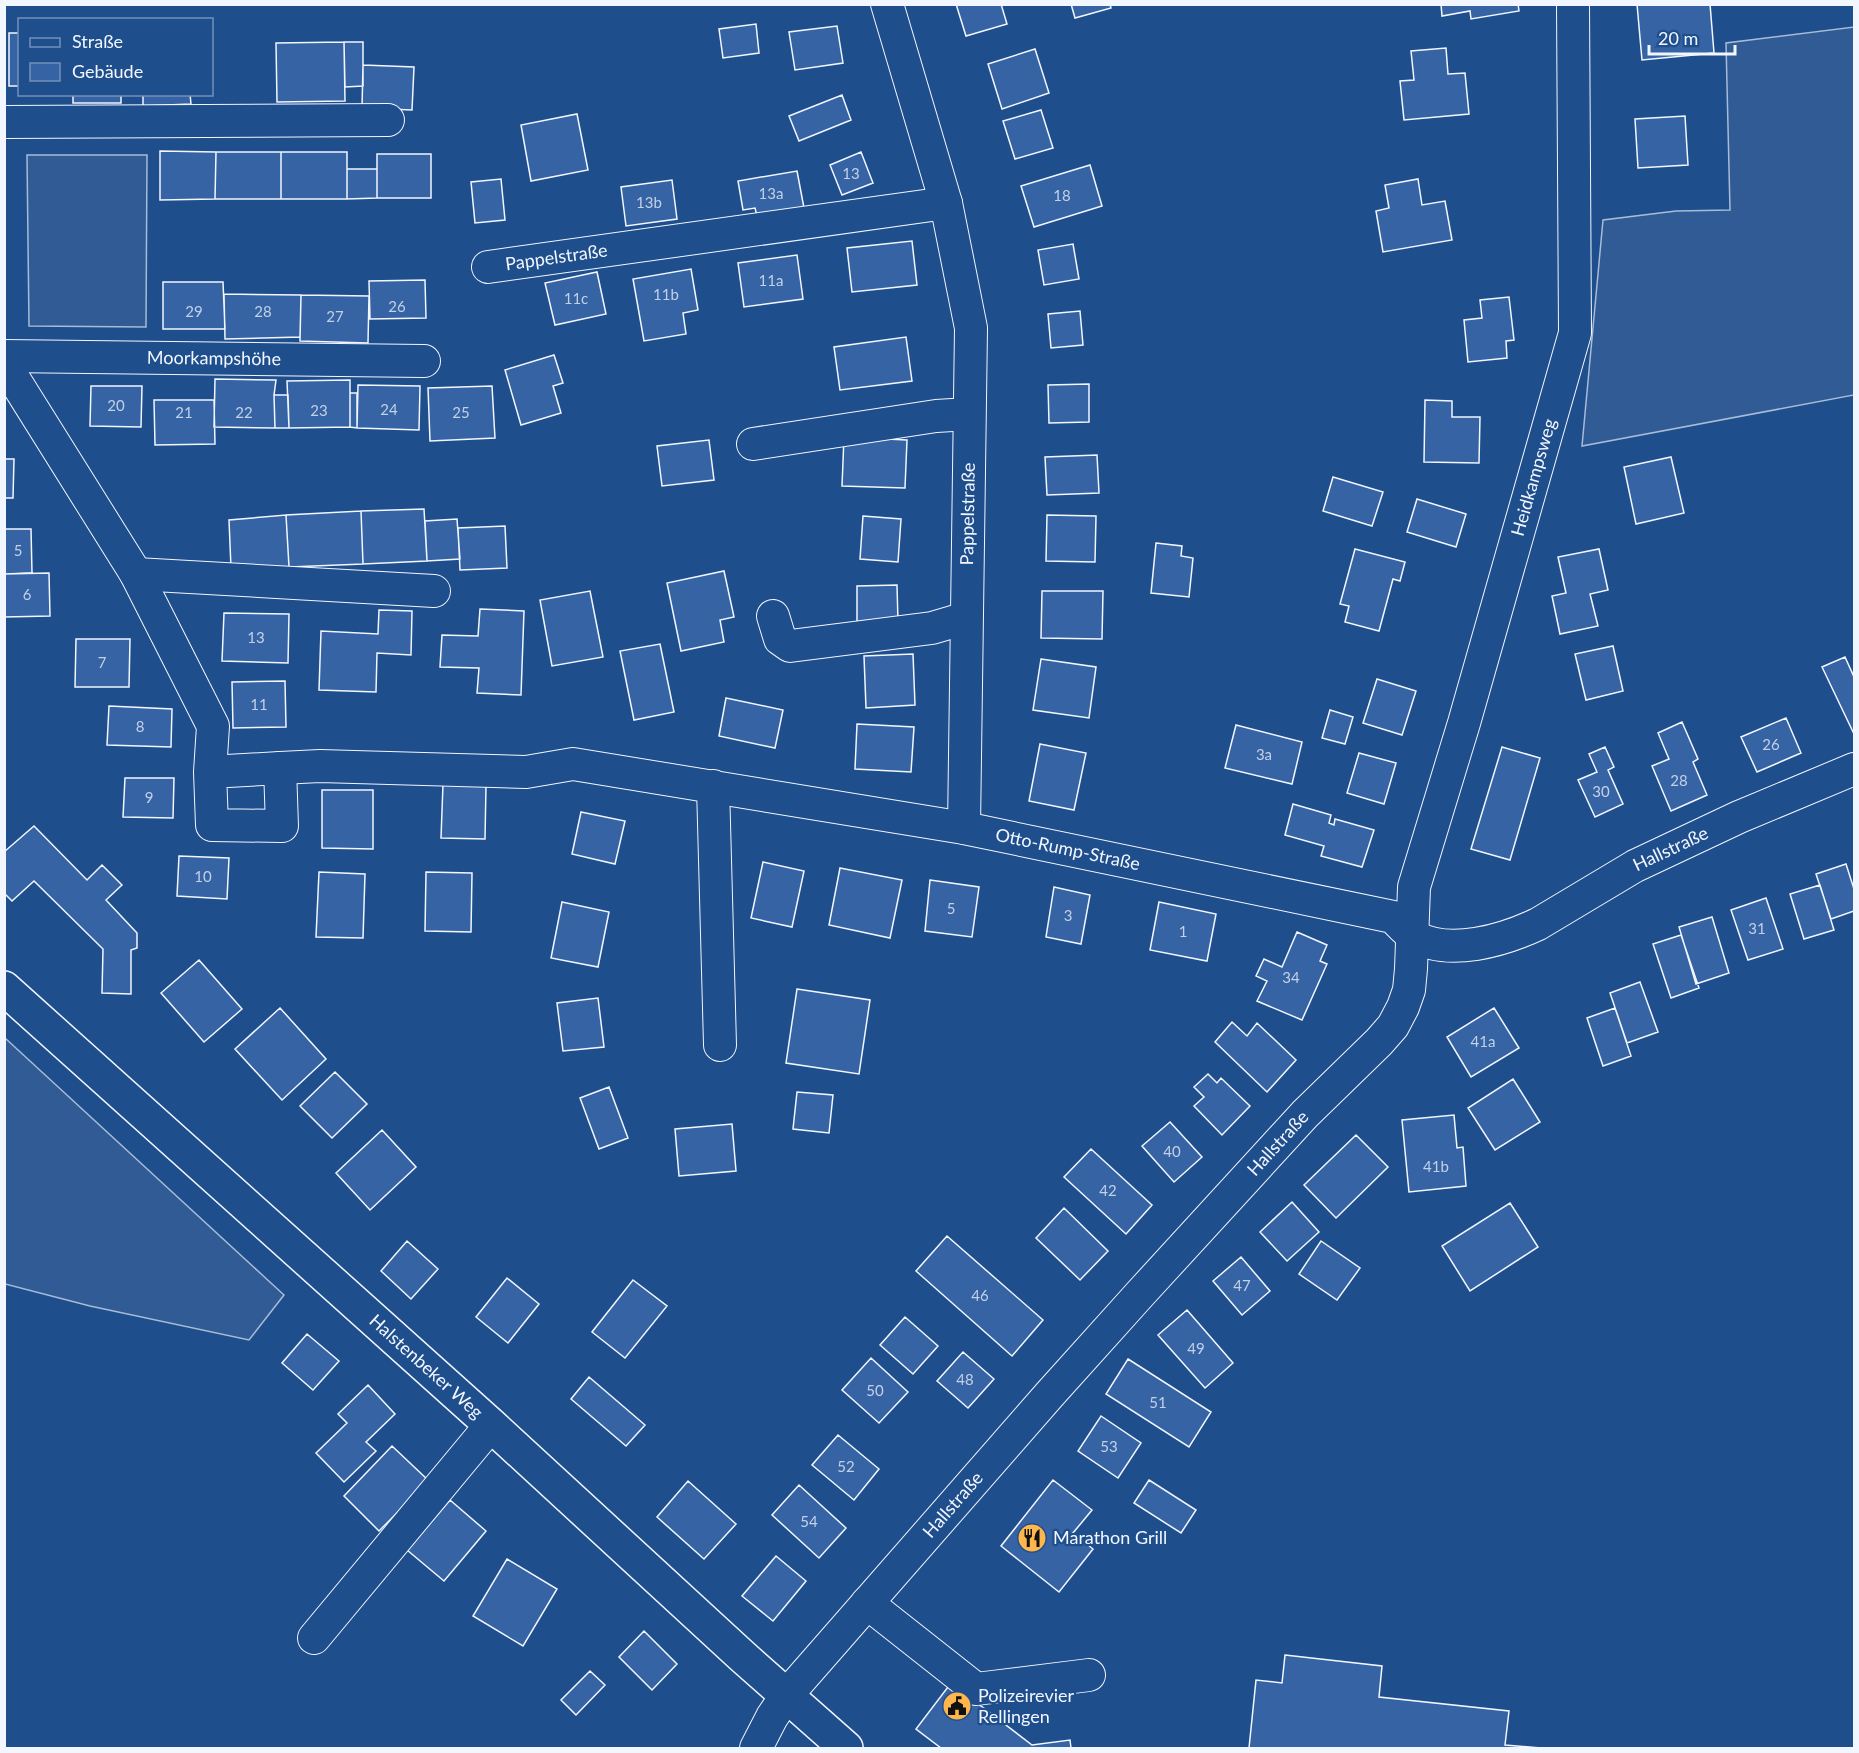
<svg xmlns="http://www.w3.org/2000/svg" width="1859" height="1753" font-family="Lato,sans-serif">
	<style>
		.built { fill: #305b95; stroke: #a8bbd7; stroke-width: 1.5 }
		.building { fill: #3563a3; stroke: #f2f6ff; stroke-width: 1.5 }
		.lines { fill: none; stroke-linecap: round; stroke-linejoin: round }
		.minor-casing { stroke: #f2f6ff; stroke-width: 34 }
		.major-casing { stroke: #f2f6ff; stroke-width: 36 }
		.minor { stroke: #1f4e8c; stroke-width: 32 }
		.major { stroke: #1f4e8c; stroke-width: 33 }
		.labels { text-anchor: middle; stroke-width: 4.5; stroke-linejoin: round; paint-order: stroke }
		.number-label { font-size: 15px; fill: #c3d1e8 }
		.street-label { font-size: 18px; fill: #f2f6ff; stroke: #1f4e8c }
		.poi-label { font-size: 18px; fill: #f2f6ff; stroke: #1f4e8c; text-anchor: start }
	</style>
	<rect width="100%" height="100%" fill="#1f4e8c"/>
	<!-- built -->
	<path class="built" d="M1854 27V395L1582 446 1603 220 1676 211 1730 210 1726 43Z
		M27 155H147L146 327 29 326Z
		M5 1038 284 1295 249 1340 90 1306 5 1284Z"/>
	<!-- building -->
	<path class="building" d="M956 4H1001L1007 24 966 36Z
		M1071 4H1110L1111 8 1075 18Z
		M1441 4H1518L1519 11 1471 19 1470 11 1442 16Z
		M1637 4H1710L1714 53 1642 60Z
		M756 24 759 53 723 58 719 29Z
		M837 26 843 63 795 70 789 32Z
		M9 33H20V86H9Z
		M344 42 345 101 277 102 276 43Z
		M344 42H363V86L345 87Z
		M1446 48 1448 74 1465 73 1469 114 1404 120 1400 81 1414 80 1411 51Z
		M1035 49 1049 93 1002 109 988 64Z
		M363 65 414 67 412 110 362 108Z
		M73 94H121V103H73Z
		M143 94H190L191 104 143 106Z
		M842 95 851 120 799 141 789 116Z
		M1041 110 1053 148 1015 159 1003 121Z
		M577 114 588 170 531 181 521 125Z
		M1685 116 1688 165 1638 168 1635 119Z
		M160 151 216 152 215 199 160 200Z
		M216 152H281V199H215Z
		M281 152H347V199H281Z
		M861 152 873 183 842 195 830 165Z
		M377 154H431V198H377Z
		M1090 165 1102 206 1034 227 1021 186Z
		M347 169H377V198L347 199Z
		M797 171 804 208 757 216 755 208 743 210 738 181Z
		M501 179 505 220 475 223 471 182Z
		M1418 179 1422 205 1445 201 1452 240 1383 252 1376 211 1389 208 1385 185Z
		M672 180 677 219 626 226 621 187Z
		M912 241 917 285 852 292 847 248Z
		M1073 244 1079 279 1044 285 1038 250Z
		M797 255 803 299 744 307 738 263Z
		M691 269 698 310 683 313 686 334 644 341 633 279Z
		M597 272 606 314 555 325 545 283Z
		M425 280 426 318 370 319 369 281Z
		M163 282H223L225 329H163Z
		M224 294 301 295 300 337 225 339Z
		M301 295 369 296 368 343 300 341Z
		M1509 297 1514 340 1506 341 1507 358 1468 362 1464 320 1482 318 1480 300Z
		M1080 311 1083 345 1051 348 1048 314Z
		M906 337 912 381 840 390 834 347Z
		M554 355 563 383 553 386 561 413 521 425 505 370Z
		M215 379 276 380 274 395 275 428 214 427Z
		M350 380V427L289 428 287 381Z
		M1089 384V422L1049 423 1048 385Z
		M358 385 420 386 419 430 357 428Z
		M91 386H142L141 427 90 426Z
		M492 386 495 438 430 441 428 388Z
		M350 393H357V428L350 427Z
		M274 395H288L289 428H275Z
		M154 400H214L215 444 155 445Z
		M1425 400 1452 401V417H1480L1479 463 1424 462Z
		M844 437 907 440 905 488 842 486Z
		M709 440 714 480 662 486 657 446Z
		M1097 455 1099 493 1047 495 1045 457Z
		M1671 457 1684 513 1636 524 1624 467Z
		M4 459H14L13 498H4Z
		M1333 477 1383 492 1372 526 1323 511Z
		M1417 499 1466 514 1456 547 1407 532Z
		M424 509 427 561 363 564 361 511Z
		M361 511 363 564 289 567 286 515Z
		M286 515 289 567 231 568 229 520Z
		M1047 515 1096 516 1095 562 1046 561Z
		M863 516 901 519 898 562 860 559Z
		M457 519 460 559 427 561 425 521Z
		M505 526 507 568 460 570 458 528Z
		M4 529H31L32 573 4 574Z
		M1156 543 1182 546 1181 556 1193 558 1189 597 1151 593Z
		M1355 549 1405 562 1400 581 1393 579 1379 631 1345 622 1349 606 1340 604Z
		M1599 549 1608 590 1590 594 1598 626 1560 634 1552 596 1566 593 1558 557Z
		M724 571 734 617 720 620 724 642 681 651 667 583Z
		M49 573 50 616 4 617V574Z
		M897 585 898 622 857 623V586Z
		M590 591 603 657 552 666 540 600Z
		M1042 591H1103L1102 639 1041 638Z
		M480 609 524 611 521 695 477 693 479 668 440 667 442 635 478 636Z
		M379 610 412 611 411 655 377 653 376 692 319 690 321 631 378 634Z
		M224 613 289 614 288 663 222 661Z
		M76 639H130L129 687H75Z
		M660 644 674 712 634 720 620 651Z
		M1613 646 1623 691 1586 700 1575 654Z
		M913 654 915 705 866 708 864 656Z
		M1845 657 1854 677V734L1822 667Z
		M1041 659 1096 667 1089 718 1033 710Z
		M1377 679 1416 691 1402 735 1363 723Z
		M285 681 286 727 233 728 232 682Z
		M726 698 783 710 775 748 719 736Z
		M109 706 172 709 171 747 107 745Z
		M1330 710 1353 717 1345 744 1322 738Z
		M1786 718 1801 753 1757 772 1741 737Z
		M1682 722 1698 759 1693 762 1707 795 1671 811 1652 766 1669 759 1658 733Z
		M857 724 914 727 911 772 855 769Z
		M1236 725 1302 742 1292 784 1225 768Z
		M1040 744 1086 753 1074 810 1029 801Z
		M1502 747 1540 758 1510 860 1471 849Z
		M1605 747 1614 767 1608 770 1623 804 1595 817 1578 780 1597 772 1589 754Z
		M1359 753 1396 763 1384 804 1347 793Z
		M125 778H174L173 818 123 817Z
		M443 784 486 786 485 839 441 838Z
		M322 790H373V849L322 848Z
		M1293 804 1331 815 1329 823 1334 825 1335 819 1374 830 1362 867 1321 856 1324 846 1285 835Z
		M581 812 625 821 615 864 572 854Z
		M34 826 87 880 102 865 122 885 106 900 137 933V948L131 950V994L102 993 103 949 34 881 12 901 4 893V852Z
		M179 856 229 858 227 899 177 896Z
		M763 862 804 871 792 927 751 918Z
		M1846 864 1854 889V911L1831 919 1816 874Z
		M840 868 902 880 890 938 829 925Z
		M319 872 365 874 363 938 316 937Z
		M426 872 472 873 471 932 425 931Z
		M930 880 979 887 972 937 925 931Z
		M1820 885 1834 930 1804 939 1790 894Z
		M1054 887 1090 895 1081 944 1046 937Z
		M1766 898 1783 949 1748 960 1731 910Z
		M562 902 609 912 598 967 551 958Z
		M1159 902 1216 914 1207 961 1150 950Z
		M1712 917 1729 973 1696 984 1679 927Z
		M1297 932 1327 945 1320 961 1327 964 1302 1020 1257 1001 1267 981 1256 976 1264 959 1282 967Z
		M1681 935 1699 988 1671 998 1653 944Z
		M199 960 242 1009 204 1042 161 993Z
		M1640 982 1658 1032 1627 1043 1610 993Z
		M797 989 870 1000 859 1074 786 1063Z
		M598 998 604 1047 563 1051 557 1003Z
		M280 1008 326 1059 282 1100 235 1049Z
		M1494 1008 1519 1048 1471 1077 1447 1037Z
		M1615 1008 1631 1056 1603 1066 1587 1018Z
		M1232 1022 1247 1036 1257 1023 1296 1060 1267 1092 1215 1042Z
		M335 1072 367 1104 332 1138 300 1106Z
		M1208 1074 1217 1083 1221 1078 1250 1106 1222 1135 1194 1106 1204 1097 1194 1087Z
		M1513 1079 1540 1122 1495 1150 1468 1108Z
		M609 1087 628 1138 599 1149 580 1098Z
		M797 1092 833 1095 829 1133 793 1129Z
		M1454 1115 1457 1148 1463 1147 1466 1186 1409 1192 1402 1120Z
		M1170 1122 1202 1157 1174 1182 1142 1146Z
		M732 1124 736 1171 679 1176 675 1129Z
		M382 1130 416 1167 370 1210 336 1173Z
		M1356 1135 1388 1167 1336 1218 1304 1185Z
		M1091 1149 1152 1205 1126 1234 1064 1177Z
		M1292 1202 1319 1232 1287 1261 1260 1232Z
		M1510 1203 1538 1247 1470 1291 1442 1246Z
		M1064 1208 1108 1251 1080 1280 1036 1238Z
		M947 1236 1043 1320 1012 1356 916 1271Z
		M407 1241 438 1269 411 1299 381 1271Z
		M1321 1241 1360 1268 1337 1300 1299 1274Z
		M1241 1257 1270 1291 1242 1315 1213 1281Z
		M507 1278 539 1304 508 1343 476 1317Z
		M633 1280 667 1306 625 1358 592 1332Z
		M1187 1310 1233 1363 1205 1388 1158 1335Z
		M905 1317 938 1346 913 1374 880 1345Z
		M307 1334 339 1361 313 1390 282 1363Z
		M963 1352 994 1379 968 1408 937 1381Z
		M871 1358 908 1392 879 1423 842 1390Z
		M1128 1359 1211 1412 1189 1447 1106 1394Z
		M589 1377 645 1425 626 1446 571 1399Z
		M368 1385 395 1414 366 1442 376 1451 344 1482 316 1453 347 1423 338 1414Z
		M1101 1416 1141 1443 1118 1478 1078 1451Z
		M838 1435 879 1469 854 1500 812 1465Z
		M392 1446 429 1481 379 1531 344 1496Z
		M1053 1480 1092 1510 1073 1533 1093 1549 1059 1592 1001 1546Z
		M1149 1480 1196 1510 1181 1533 1134 1503Z
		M688 1481 736 1524 704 1559 657 1517Z
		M799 1485 846 1528 819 1558 772 1515Z
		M450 1500 486 1531 444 1581 407 1550Z
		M776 1556 806 1581 773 1621 742 1596Z
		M507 1559 557 1589 523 1646 473 1616Z
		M644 1631 677 1664 652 1690 619 1657Z
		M1285 1655 1382 1666 1379 1697 1509 1711 1505 1745 1541 1748H1249L1256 1680 1282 1683Z
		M590 1671 605 1685 576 1715 561 1700Z
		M951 1683 1032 1745 1070 1740 1071 1748H941L916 1729Z"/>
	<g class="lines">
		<!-- minor casing -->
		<g class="minor-casing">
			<g id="minor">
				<path d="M887 4 946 203 971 328 964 828"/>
				<path d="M4 122 388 120"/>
				<path id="s1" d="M488 267 946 203"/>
				<path id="s2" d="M4 356 424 361"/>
				<path d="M4 363 136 574 213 726 210 772 212 825 282 826 280 768 210 772"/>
				<path d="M753 444 936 416 969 414"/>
				<path d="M136 574 434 591"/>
				<path d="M773 616 780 639 790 646 932 628 966 618"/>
				<path id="s3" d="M280 768 320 766 526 772 573 764 964 828 1393 917C1399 923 1406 932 1414 936 1449 957 1504 940 1538 924L1635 866 1739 817 1854 769"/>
				<path d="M713 786 720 1045"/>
				<path d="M867 1603 976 1689 1089 1675"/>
				<path d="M314 1638 491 1425"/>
				<path id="s4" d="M756 1748 772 1717 786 1696 1050 1394 1140 1294 1305 1114 1379 1042 1393 1026 1403 1007 1409 990 1411 969 1414 887 1464 723 1575 333 1573 4"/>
			</g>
		</g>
		<!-- major casing -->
		<g class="major-casing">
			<g id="major">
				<path id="s5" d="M4 988 491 1425 742 1656 846 1748"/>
			</g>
		</g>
		<!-- minor -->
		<use href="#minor" class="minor"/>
		<!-- major -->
		<use href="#major" class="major"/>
	</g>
	<!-- icons -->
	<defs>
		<g id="restaurant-disc" transform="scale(1.5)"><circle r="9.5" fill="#ffb74d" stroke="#1f4e8c"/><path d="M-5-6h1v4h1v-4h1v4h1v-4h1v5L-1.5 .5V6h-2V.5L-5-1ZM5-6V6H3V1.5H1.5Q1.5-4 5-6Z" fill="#111"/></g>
		<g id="civic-disc" transform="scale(1.5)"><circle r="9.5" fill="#ffb74d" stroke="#1f4e8c"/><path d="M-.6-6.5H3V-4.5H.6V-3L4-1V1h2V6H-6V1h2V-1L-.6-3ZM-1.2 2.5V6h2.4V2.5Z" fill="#111"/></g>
	</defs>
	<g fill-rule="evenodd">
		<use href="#restaurant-disc" x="1032" y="1538"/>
		<use href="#civic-disc" x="957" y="1706"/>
	</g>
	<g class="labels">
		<!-- number labels -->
		<g class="number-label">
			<text x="851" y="179">13</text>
			<text x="771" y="199">13a</text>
			<text x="1062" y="201">18</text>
			<text x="649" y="208">13b</text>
			<text x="771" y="286">11a</text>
			<text x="666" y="300">11b</text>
			<text x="576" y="304">11c</text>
			<text x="397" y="312">26</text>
			<text x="194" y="317">29</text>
			<text x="263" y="317">28</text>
			<text x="335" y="322">27</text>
			<text x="116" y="411">20</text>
			<text x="389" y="415">24</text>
			<text x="319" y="416">23</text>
			<text x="184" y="418">21</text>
			<text x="244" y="418">22</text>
			<text x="461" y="418">25</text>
			<text x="18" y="556">5</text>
			<text x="27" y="600">6</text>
			<text x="256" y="643">13</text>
			<text x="102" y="668">7</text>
			<text x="259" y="710">11</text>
			<text x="140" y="732">8</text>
			<text x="1771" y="750">26</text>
			<text x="1264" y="760">3a</text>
			<text x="1679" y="786">28</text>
			<text x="1601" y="797">30</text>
			<text x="149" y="803">9</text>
			<text x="203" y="882">10</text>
			<text x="951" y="914">5</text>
			<text x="1068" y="921">3</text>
			<text x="1757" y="934">31</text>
			<text x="1183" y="937">1</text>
			<text x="1291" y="983">34</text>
			<text x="1483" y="1047">41a</text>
			<text x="1172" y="1157">40</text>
			<text x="1436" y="1172">41b</text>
			<text x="1108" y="1196">42</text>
			<text x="1242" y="1291">47</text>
			<text x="980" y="1301">46</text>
			<text x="1196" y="1354">49</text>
			<text x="965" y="1385">48</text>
			<text x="875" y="1396">50</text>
			<text x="1158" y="1408">51</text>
			<text x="1109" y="1452">53</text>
			<text x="846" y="1472">52</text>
			<text x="809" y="1527">54</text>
		</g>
		<!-- street labels -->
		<g class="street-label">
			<text dy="6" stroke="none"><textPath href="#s1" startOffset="69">Pappelstraße</textPath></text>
			<text dy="6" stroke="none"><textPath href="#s2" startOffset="210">Moorkampshöhe</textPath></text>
			<text dy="6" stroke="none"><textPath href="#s4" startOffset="1534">Heidkampsweg</textPath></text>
			<text transform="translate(968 514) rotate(-89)" y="6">Pappelstraße</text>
			<text dy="6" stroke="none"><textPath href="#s3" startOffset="796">Otto-Rump-Straße</textPath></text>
			<text dy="6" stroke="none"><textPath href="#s3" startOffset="1438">Hallstraße</textPath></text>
			<text dy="6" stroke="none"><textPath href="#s4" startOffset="800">Hallstraße</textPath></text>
			<text dy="6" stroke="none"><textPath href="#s5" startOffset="567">Halstenbeker Weg</textPath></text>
			<text dy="6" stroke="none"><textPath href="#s4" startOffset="314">Hallstraße</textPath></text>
		</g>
		<!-- poi labels -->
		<g class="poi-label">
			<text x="1053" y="1544">Marathon Grill</text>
			<text x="978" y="1702">Polizeirevier<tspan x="978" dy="21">Rellingen</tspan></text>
		</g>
	</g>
	<!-- border -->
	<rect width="1859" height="1753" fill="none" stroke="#f2f6ff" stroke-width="12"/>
	<!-- legend -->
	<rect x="18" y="18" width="195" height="78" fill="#1f4e8c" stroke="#7391ba" stroke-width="1.5"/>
	<rect x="30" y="38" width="30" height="9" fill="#1f4e8c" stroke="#7391ba" stroke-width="1.5"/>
	<text x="72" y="48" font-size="18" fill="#f2f6ff">Straße</text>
	<rect x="30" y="63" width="30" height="18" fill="#3563a3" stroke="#7391ba" stroke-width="1.5"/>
	<text x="72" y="78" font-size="18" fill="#f2f6ff">Gebäude</text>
	<!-- scale -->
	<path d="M1649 45v9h86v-9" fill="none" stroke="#f2f6ff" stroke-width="3"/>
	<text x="1658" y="45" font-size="18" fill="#f2f6ff" stroke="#1f4e8c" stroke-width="4.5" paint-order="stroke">20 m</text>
</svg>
